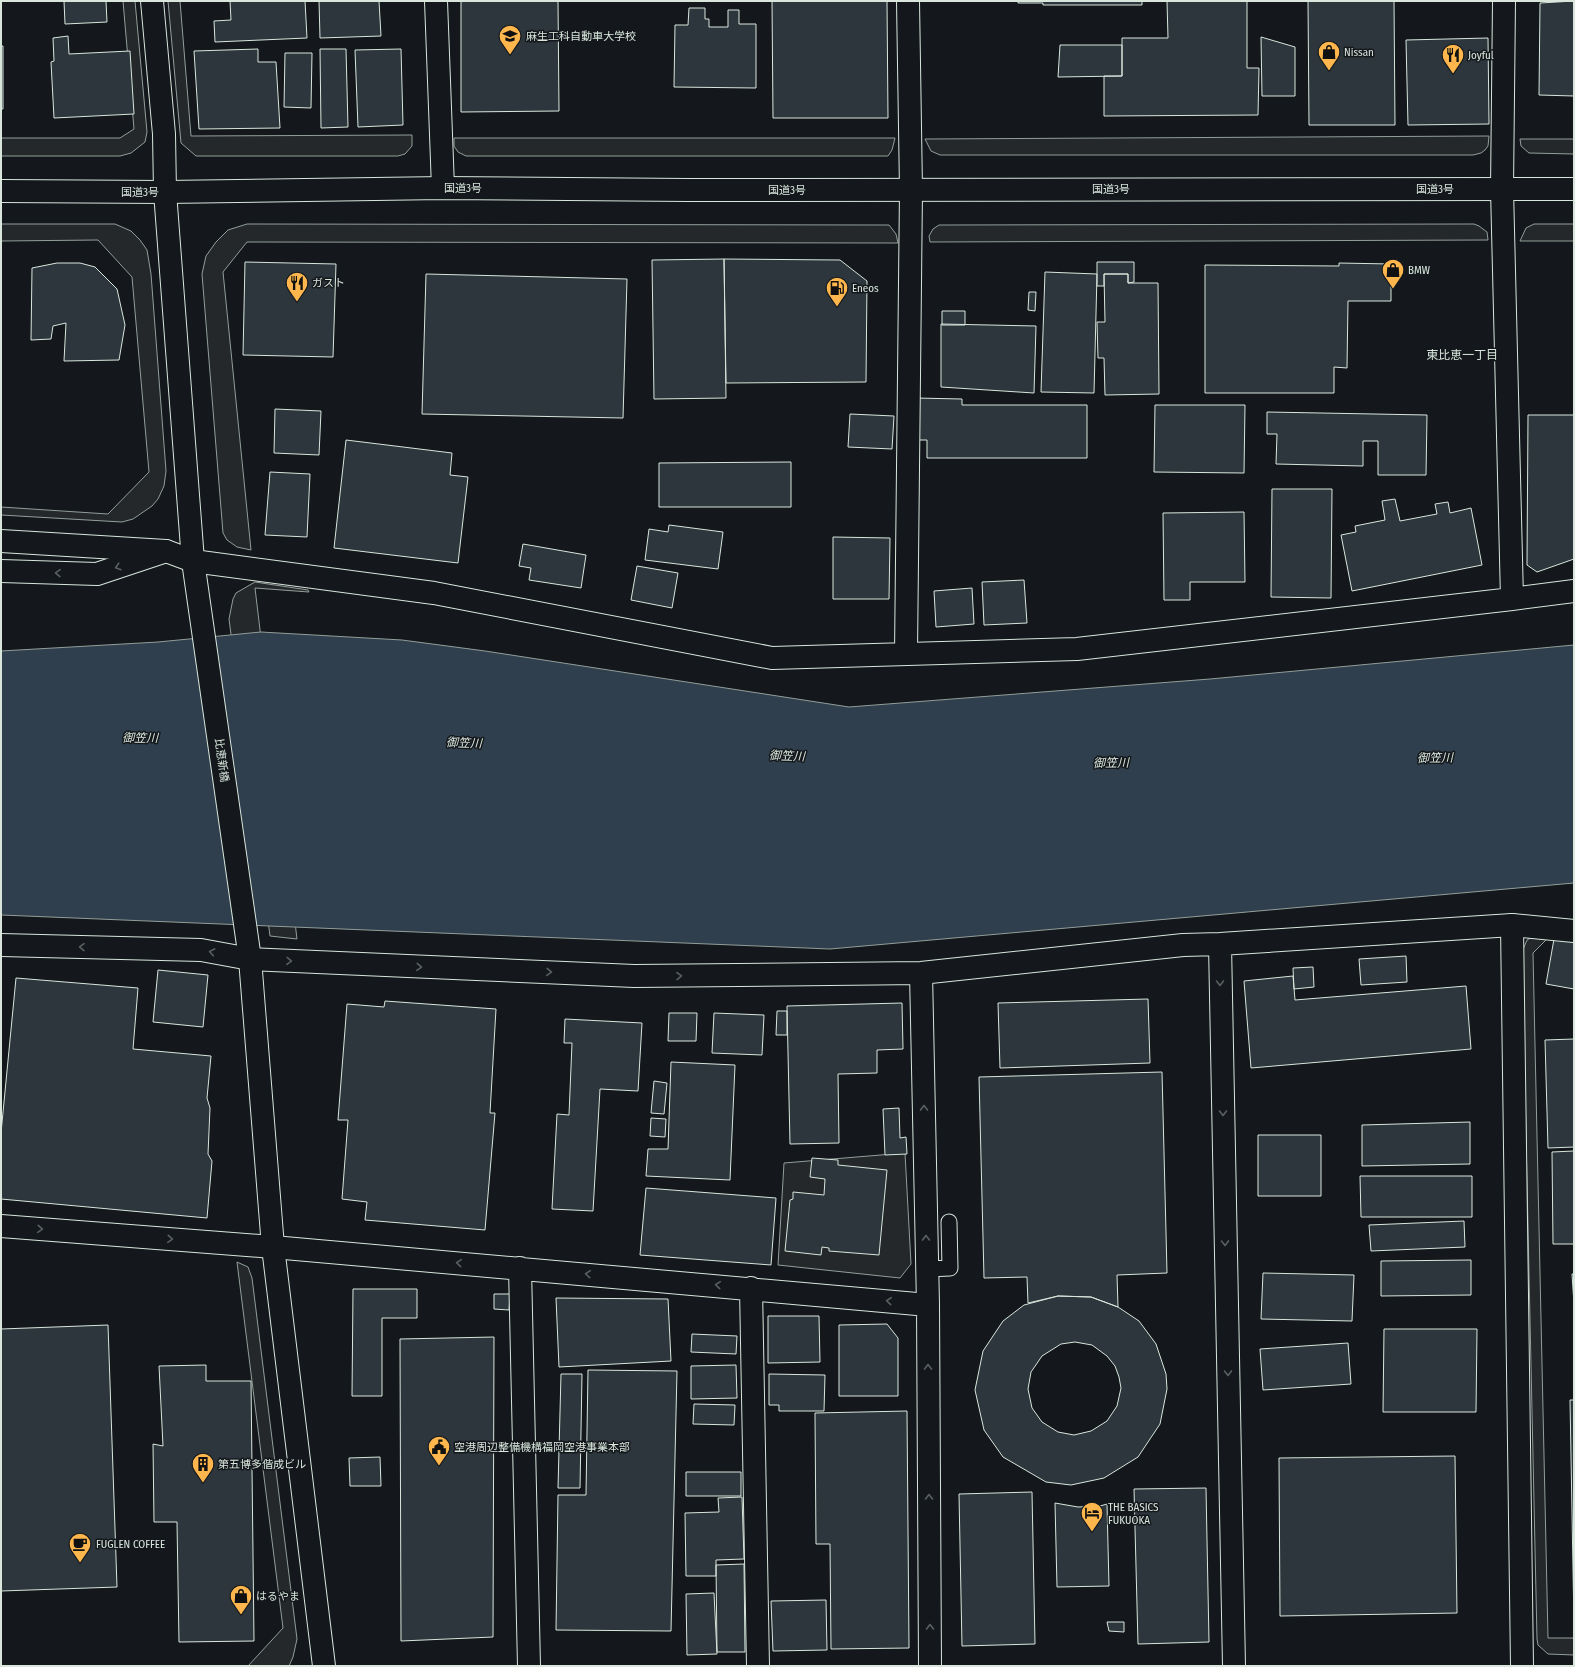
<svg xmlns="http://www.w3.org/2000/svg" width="1575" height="1667" font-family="'Fira Sans Condensed','Noto Sans JP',sans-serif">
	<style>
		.parking { fill: #24282b; stroke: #939e99 }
		.water { fill: #2f3f4d; stroke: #939e99 }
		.building { fill: #2c363c; stroke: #d8e6dc; fill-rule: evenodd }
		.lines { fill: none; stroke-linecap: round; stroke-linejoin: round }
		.service-casing { stroke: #d8e6dc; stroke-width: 17 }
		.minor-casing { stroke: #d8e6dc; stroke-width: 24 }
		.tertiary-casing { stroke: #d8e6dc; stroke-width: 24 }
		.trunk-casing { stroke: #d8e6dc; stroke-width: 24 }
		.motorway-casing { stroke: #d8e6dc; stroke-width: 24 }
		.service { stroke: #14181c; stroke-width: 15 }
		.minor { stroke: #14181c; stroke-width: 22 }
		.tertiary { stroke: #14181c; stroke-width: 22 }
		.trunk { stroke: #14181c; stroke-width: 22 }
		.motorway { stroke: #14181c; stroke-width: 22 }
		.oneway { stroke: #59605f }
		.labels { text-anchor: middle; stroke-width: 3; stroke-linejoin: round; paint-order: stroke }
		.poi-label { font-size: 11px; fill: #d8e6dc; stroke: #14181c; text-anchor: start }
		.street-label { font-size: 11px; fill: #d8e6dc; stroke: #14181c }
		.neighbourhood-label { font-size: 12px; fill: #d8e6dc; stroke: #14181c }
		.water-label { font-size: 12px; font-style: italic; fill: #d8e6dc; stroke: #14181c }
	</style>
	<rect width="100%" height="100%" fill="#14181c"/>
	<!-- parking -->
	<path class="parking" d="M123 1H135L147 132 145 142 131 153 120 156H1V138H120L134 129Z
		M168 1H180L191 136 412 135V146L405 154 398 156H196L181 143Z
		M1489 136 1488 146 1485 150 1481 153 1473 155H940L931 151 925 139Z
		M454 138H895L892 150 888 156H466L458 152 454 146Z
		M1520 139H1574V154L1529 153 1521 146Z
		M1 224H115L131 231 140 240 147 250 151 274 166 471 164 486 158 499 152 506 133 519 122 522 1 515V507L108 514 149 472 132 277 98 240 1 241Z
		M247 224 889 225 896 234 898 243 247 242 223 272 251 550 237 547 227 540 223 533 202 274 206 256 216 242 228 230Z
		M1474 224 1479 226 1487 232 1488 240 930 242 929 236 933 229 939 225Z
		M1534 224H1574V241H1520L1526 228Z
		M255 582 308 590 309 592 255 588 297 939 270 936 229 619 233 599 236 593Z
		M1536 935 1548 938 1533 953 1548 1638H1574V1655L1548 1654 1538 1645 1537 1639 1522 952 1527 940Z
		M905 1153 911 1264 900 1278 778 1265 784 1163Z
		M237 1262 248 1267 252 1278 297 1639 293 1657 289 1666H248L283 1628Z"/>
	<!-- water -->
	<path class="water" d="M261 632 402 640 485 651 849 707 1210 679 1574 645V883L830 949 1 915V651L158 642Z"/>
	<!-- building -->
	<path class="building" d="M64 1H106L107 22 65 24Z
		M230 1H305L307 38 215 42 214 21 231 20Z
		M319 1H379L381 36 320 38Z
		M461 1H558L559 111 461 112Z
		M772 1H887L888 118H773Z
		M1018 1H1142V5H1043V3H1018Z
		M1167 1H1247V68H1259L1258 115 1104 116V76H1122V38H1168Z
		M1308 1H1394L1395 125H1309Z
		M1574 1V96L1539 95 1540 3Z
		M689 8H705V19H709V27H728V10H739V24H756V88L674 87 675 25H688Z
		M68 36 69 54 130 51 134 114 54 118 51 62 54 61 53 38Z
		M1261 37 1295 47V96H1262Z
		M1488 38 1489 124 1408 125 1406 40Z
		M1060 45H1122V76L1058 77Z
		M1 46H3V109H1Z
		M258 49V62H276L280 128 199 129 194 51Z
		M320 49H346L348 127 321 128Z
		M401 49 403 125 358 127 355 50Z
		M285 53H312L311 108 284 107Z
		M724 259 840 260 867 281 866 382 726 383Z
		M724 259 726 398 654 399 652 260Z
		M245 262 336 264 333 357 243 355Z
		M1097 262H1134V282L1128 283V274H1104V286H1097Z
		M57 263H80L95 267 117 289 125 325 119 360 64 361 66 323 53 326 51 339 31 340 32 268Z
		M1339 263 1391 264V301H1348L1347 368 1334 367V393H1205V265L1339 266Z
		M1045 272 1097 274 1094 393 1041 392Z
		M426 274 627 279 623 418 422 414Z
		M1104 274H1128V283H1158L1159 394 1105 395 1104 358H1098L1097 322H1105Z
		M1029 292H1036L1035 311 1028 310Z
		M942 311H965V325H942Z
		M941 324 1036 326 1034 393 941 387Z
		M915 398 962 399V405H1087V458H927V440H919Z
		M1155 405H1245L1244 473 1154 472Z
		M275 409 321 411 319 455 274 453Z
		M1267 412 1427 415 1426 475H1378V441H1363V466L1276 464 1277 434H1267Z
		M850 414 894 416 892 449 848 447Z
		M1528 415H1574V559L1537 572 1527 565Z
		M346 440 452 453 450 475 468 477 458 563 334 548Z
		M791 462V507H659V463Z
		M270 472 310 474 307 537 265 535Z
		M1272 489H1332L1331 598 1271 597Z
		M1395 499 1400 521 1437 514 1435 504 1448 502 1450 513 1471 508 1482 565 1352 591 1341 535 1356 532 1355 526 1385 520 1382 501Z
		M1244 512 1245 582H1190V600H1164L1163 513Z
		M669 525 723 532 718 569 645 560 649 529 668 532Z
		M833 537 890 538 889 599H833Z
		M523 544 586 555 581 588 529 580 531 568 519 566Z
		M637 566 678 573 672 608 631 600Z
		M1024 580 1027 623 984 625 982 582Z
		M972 588 974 624 936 627 934 591Z
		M1554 939 1574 942V989L1546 984Z
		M1406 956 1407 982 1361 985 1359 959Z
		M1313 967 1314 987 1294 989 1293 968Z
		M158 970 208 975 203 1027 153 1022Z
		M1293 976 1295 1000 1466 986 1471 1049 1251 1068 1244 981Z
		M16 978 138 988 133 1049 211 1056 207 1098 210 1108 208 1154 212 1161 207 1218 1 1199V1133Z
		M1148 999 1150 1063 1000 1068 998 1003Z
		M385 1001 496 1009 490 1113H495L485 1230 365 1220 367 1202 342 1199 348 1120H338L347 1004 384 1007Z
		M902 1003 903 1049 877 1050V1073L838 1074 839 1143 790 1144 787 1006Z
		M777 1011H787V1035H776Z
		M669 1013H697L696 1041H668Z
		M714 1013 764 1015 762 1055 712 1053Z
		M565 1019 642 1023 638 1091 600 1089 593 1211 552 1209 557 1114 569 1115 572 1043H564Z
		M1574 1039V1147L1548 1148 1545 1040Z
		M671 1062 735 1065 730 1180 646 1176 648 1149H668Z
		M1162 1072 1167 1273 1117 1275 1118 1307 1091 1297 1058 1296 1028 1303 1027 1277 984 1278 979 1077Z
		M654 1081 667 1083 664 1114 651 1113Z
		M899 1108 900 1138 906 1137 907 1154 885 1155 883 1109Z
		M651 1118 666 1119 665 1137 650 1136Z
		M1470 1122V1164L1362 1166V1125Z
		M1258 1135H1321V1196H1258Z
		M1574 1151V1244H1553L1552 1152Z
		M812 1158 838 1160V1165L887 1170 879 1255 829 1251V1248L822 1247 821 1255 785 1251 790 1200 793 1199V1192L824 1195 825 1179 810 1177Z
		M1360 1176H1472V1217H1361Z
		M646 1188 776 1198 771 1265 640 1255Z
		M1464 1221 1465 1247 1371 1251 1369 1225Z
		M1471 1260V1295L1381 1296V1261Z
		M1263 1273 1354 1275 1352 1321 1261 1319Z
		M1572 1274H1574V1304Z
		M353 1289H417V1318H382V1396H352Z
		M494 1294H510L509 1310 494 1309Z
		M1058 1296 1091 1297 1118 1307 1139 1321 1156 1344 1166 1374 1167 1389 1160 1424 1138 1457 1104 1478 1071 1485 1046 1482 1003 1457 984 1430 975 1390 983 1351 1003 1321 1024 1305ZM1075 1342 1092 1345 1107 1356 1115 1366 1119 1377 1121 1388 1117 1406 1107 1421 1091 1431 1074 1435 1058 1432 1042 1422 1032 1408 1028 1389 1031 1372 1042 1356 1061 1344Z
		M556 1298 668 1299 671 1361 559 1367Z
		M768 1316H819L820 1362 768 1363Z
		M887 1324 898 1338V1396H839V1325Z
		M108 1325 117 1587 1 1591V1329Z
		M1384 1329H1477L1476 1412H1383Z
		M692 1334 737 1336 736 1354 691 1352Z
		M494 1337 493 1637 401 1641 400 1339Z
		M1348 1343 1351 1384 1263 1390 1260 1349Z
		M206 1365V1381H251L254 1641 179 1642 177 1522H154L153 1444 163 1446 159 1366Z
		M736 1365 737 1398 691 1399V1366Z
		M588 1370 677 1371 671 1631 556 1630 558 1495H586Z
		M561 1374H582L580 1488H558Z
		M769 1374 825 1375 824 1411H779V1405H769Z
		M1570 1400H1574V1625Z
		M694 1404 735 1405 734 1425 693 1424Z
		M907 1411 909 1648 831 1649 830 1544H816L815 1413Z
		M1455 1456 1457 1613 1280 1616 1279 1458Z
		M380 1457 381 1486H350L349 1458Z
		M686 1472H741V1496H686Z
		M1206 1488 1209 1642 1138 1644 1134 1489Z
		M1032 1492 1035 1644 962 1646 959 1494Z
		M742 1497 744 1559 716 1560V1576H686L685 1513 719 1512 718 1498Z
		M1055 1503 1078 1507 1100 1506 1107 1504 1109 1586 1057 1587Z
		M744 1564 745 1652H717L716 1565Z
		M714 1593 717 1654 687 1655 686 1594Z
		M826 1600 827 1650 773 1651 771 1601Z
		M1107 1622H1124V1632L1109 1631Z"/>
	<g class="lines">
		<!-- service casing -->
		<g class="service-casing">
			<path id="service" d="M927 1269 950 1268 949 1222"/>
		</g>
		<!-- minor casing -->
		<g class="minor-casing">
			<path id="minor" d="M436 1 443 188
				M1504 1 1502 189 1512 599
				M1 541 166 551 193 561 434 593 772 658 1077 649 1512 599 1574 591
				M906 653 911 190 908 1
				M1220 944 1234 1666
				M1 945 201 950 250 959 634 976 921 973 1183 945 1220 944 1512 925 1574 931
				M921 973 928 1305 930 1666
				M1 1226 273 1247 928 1305
				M520 1268 529 1666
				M751 1288 758 1666"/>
		</g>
		<!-- tertiary casing -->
		<g class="tertiary-casing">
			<path id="tertiary" d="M152 1 164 134 165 192 193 561 250 959 273 1247 324 1666
				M1512 925 1522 1666"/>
		</g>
		<!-- trunk casing -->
		<g class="trunk-casing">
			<path id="trunk" d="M1 191 165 192 443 188 688 190 1574 189"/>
		</g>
		<!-- motorway casing -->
		<g class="motorway-casing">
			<path id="motorway" d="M1 571 97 574 166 551"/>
		</g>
		<!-- service -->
		<use href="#service" class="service"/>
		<!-- minor -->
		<use href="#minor" class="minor"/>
		<!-- tertiary -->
		<use href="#tertiary" class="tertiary"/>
		<!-- trunk -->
		<use href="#trunk" class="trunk"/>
		<!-- motorway -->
		<use href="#motorway" class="motorway"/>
	</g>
	<!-- one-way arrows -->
	<defs><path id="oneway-chevron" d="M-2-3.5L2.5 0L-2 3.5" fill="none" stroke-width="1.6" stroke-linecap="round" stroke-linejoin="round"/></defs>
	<g class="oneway">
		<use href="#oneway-chevron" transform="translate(118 567) rotate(162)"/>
		<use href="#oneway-chevron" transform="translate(58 573) rotate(-178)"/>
		<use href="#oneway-chevron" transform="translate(82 947) rotate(-179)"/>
		<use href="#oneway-chevron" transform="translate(212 952) rotate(-169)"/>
		<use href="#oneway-chevron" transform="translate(289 961) rotate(3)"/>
		<use href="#oneway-chevron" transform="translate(419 967) rotate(3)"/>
		<use href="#oneway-chevron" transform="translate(549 972) rotate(3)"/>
		<use href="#oneway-chevron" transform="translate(679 976) rotate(-1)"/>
		<use href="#oneway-chevron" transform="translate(1220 983) rotate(89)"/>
		<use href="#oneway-chevron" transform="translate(924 1108) rotate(-91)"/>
		<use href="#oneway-chevron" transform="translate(1223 1113) rotate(89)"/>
		<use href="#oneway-chevron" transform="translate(40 1229) rotate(4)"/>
		<use href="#oneway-chevron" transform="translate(926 1238) rotate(-91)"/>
		<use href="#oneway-chevron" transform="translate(170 1239) rotate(4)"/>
		<use href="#oneway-chevron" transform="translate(1225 1243) rotate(89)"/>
		<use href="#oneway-chevron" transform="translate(459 1263) rotate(-175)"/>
		<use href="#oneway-chevron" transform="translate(588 1274) rotate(-175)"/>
		<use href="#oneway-chevron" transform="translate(718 1285) rotate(-175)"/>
		<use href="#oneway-chevron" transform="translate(889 1301) rotate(-175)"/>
		<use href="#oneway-chevron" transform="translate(928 1367) rotate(-90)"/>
		<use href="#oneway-chevron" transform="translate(1228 1373) rotate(89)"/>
		<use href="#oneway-chevron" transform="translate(929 1497) rotate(-90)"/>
		<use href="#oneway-chevron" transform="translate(930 1627) rotate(-90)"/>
	</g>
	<!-- icons -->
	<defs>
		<g id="university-pin" transform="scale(1.15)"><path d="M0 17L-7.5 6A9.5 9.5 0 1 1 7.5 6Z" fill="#ffb74d" stroke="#14181c"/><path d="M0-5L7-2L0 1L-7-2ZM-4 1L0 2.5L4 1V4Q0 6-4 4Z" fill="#111"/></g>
		<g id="shop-pin" transform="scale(1.15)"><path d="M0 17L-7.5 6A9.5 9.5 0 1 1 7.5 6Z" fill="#ffb74d" stroke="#14181c"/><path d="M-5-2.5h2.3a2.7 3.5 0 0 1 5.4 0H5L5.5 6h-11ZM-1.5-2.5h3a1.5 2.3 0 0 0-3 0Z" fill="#111"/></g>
		<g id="restaurant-pin" transform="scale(1.15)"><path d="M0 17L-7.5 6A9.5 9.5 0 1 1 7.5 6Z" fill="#ffb74d" stroke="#14181c"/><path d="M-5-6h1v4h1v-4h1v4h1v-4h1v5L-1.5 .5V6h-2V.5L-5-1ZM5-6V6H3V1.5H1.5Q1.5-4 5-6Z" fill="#111"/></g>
		<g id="fuel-pin" transform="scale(1.15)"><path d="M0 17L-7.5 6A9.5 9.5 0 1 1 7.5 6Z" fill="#ffb74d" stroke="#14181c"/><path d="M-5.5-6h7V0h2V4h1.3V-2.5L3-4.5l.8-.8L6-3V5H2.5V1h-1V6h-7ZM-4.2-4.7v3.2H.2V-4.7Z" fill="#111"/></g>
		<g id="civic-pin" transform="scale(1.15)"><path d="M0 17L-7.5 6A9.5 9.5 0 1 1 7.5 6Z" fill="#ffb74d" stroke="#14181c"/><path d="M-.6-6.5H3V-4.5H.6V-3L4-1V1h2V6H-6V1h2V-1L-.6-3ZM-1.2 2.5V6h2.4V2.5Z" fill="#111"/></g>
		<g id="building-pin" transform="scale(1.15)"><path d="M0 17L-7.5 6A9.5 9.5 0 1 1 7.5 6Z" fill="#ffb74d" stroke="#14181c"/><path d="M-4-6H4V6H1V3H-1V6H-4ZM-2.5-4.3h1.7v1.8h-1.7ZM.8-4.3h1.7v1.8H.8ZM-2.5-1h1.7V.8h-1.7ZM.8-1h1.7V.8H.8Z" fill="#111"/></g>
		<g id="hotel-pin" transform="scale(1.15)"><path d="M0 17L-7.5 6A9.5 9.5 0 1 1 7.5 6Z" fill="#ffb74d" stroke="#14181c"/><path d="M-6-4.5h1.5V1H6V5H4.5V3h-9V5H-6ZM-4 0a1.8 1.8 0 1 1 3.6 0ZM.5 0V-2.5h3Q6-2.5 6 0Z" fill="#111"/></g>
		<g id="cafe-pin" transform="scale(1.15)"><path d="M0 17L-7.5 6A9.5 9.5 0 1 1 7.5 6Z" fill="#ffb74d" stroke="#14181c"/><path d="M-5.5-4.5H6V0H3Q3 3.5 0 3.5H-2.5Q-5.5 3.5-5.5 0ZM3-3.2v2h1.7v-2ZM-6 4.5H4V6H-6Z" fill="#111"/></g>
	</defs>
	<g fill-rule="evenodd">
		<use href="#university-pin" x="510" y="36"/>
		<use href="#shop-pin" x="1329" y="52"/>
		<use href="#restaurant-pin" x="1453" y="55"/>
		<use href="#shop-pin" x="1393" y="270"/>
		<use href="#restaurant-pin" x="297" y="283"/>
		<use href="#fuel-pin" x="837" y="288"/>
		<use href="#civic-pin" x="439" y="1447"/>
		<use href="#building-pin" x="203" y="1464"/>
		<use href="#hotel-pin" x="1092" y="1513"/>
		<use href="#cafe-pin" x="80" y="1544"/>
		<use href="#shop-pin" x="241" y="1596"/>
	</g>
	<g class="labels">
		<!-- poi labels -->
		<g class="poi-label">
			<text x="526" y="40">麻生工科自動車大学校</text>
			<text x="1344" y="56">Nissan</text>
			<text x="1468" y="59">Joyful</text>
			<text x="1408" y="274">BMW</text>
			<text x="312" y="287">ガスト</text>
			<text x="852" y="292">Eneos</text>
			<text x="454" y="1451">空港周辺整備機構福岡空港事業本部</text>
			<text x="218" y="1468">第五博多偕成ビル</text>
			<text x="1108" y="1511">THE BASICS<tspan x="1108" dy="13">FUKUOKA</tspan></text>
			<text x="96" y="1548">FUGLEN COFFEE</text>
			<text x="256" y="1600">はるやま</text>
		</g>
		<!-- street labels -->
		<g class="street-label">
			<text x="463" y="192">国道3号</text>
			<text x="1111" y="193">国道3号</text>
			<text x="1435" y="193">国道3号</text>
			<text x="787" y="194">国道3号</text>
			<text x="140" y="196">国道3号</text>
			<text transform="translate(222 760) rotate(82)" y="4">比恵新橋</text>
		</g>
		<!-- neighbourhood labels -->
		<g class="neighbourhood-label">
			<text x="1462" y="359">東比恵一丁目</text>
		</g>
		<!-- water labels -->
		<g class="water-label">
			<text transform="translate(140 738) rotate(1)" y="4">御笠川</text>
			<text transform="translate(464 743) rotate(2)" y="4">御笠川</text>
			<text transform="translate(787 756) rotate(2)" y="4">御笠川</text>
			<text transform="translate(1435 758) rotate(-1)" y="4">御笠川</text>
			<text transform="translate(1111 763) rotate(-1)" y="4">御笠川</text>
		</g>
	</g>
	<!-- border -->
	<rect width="1575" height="1667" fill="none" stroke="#d8e6dc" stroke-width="4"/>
</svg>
